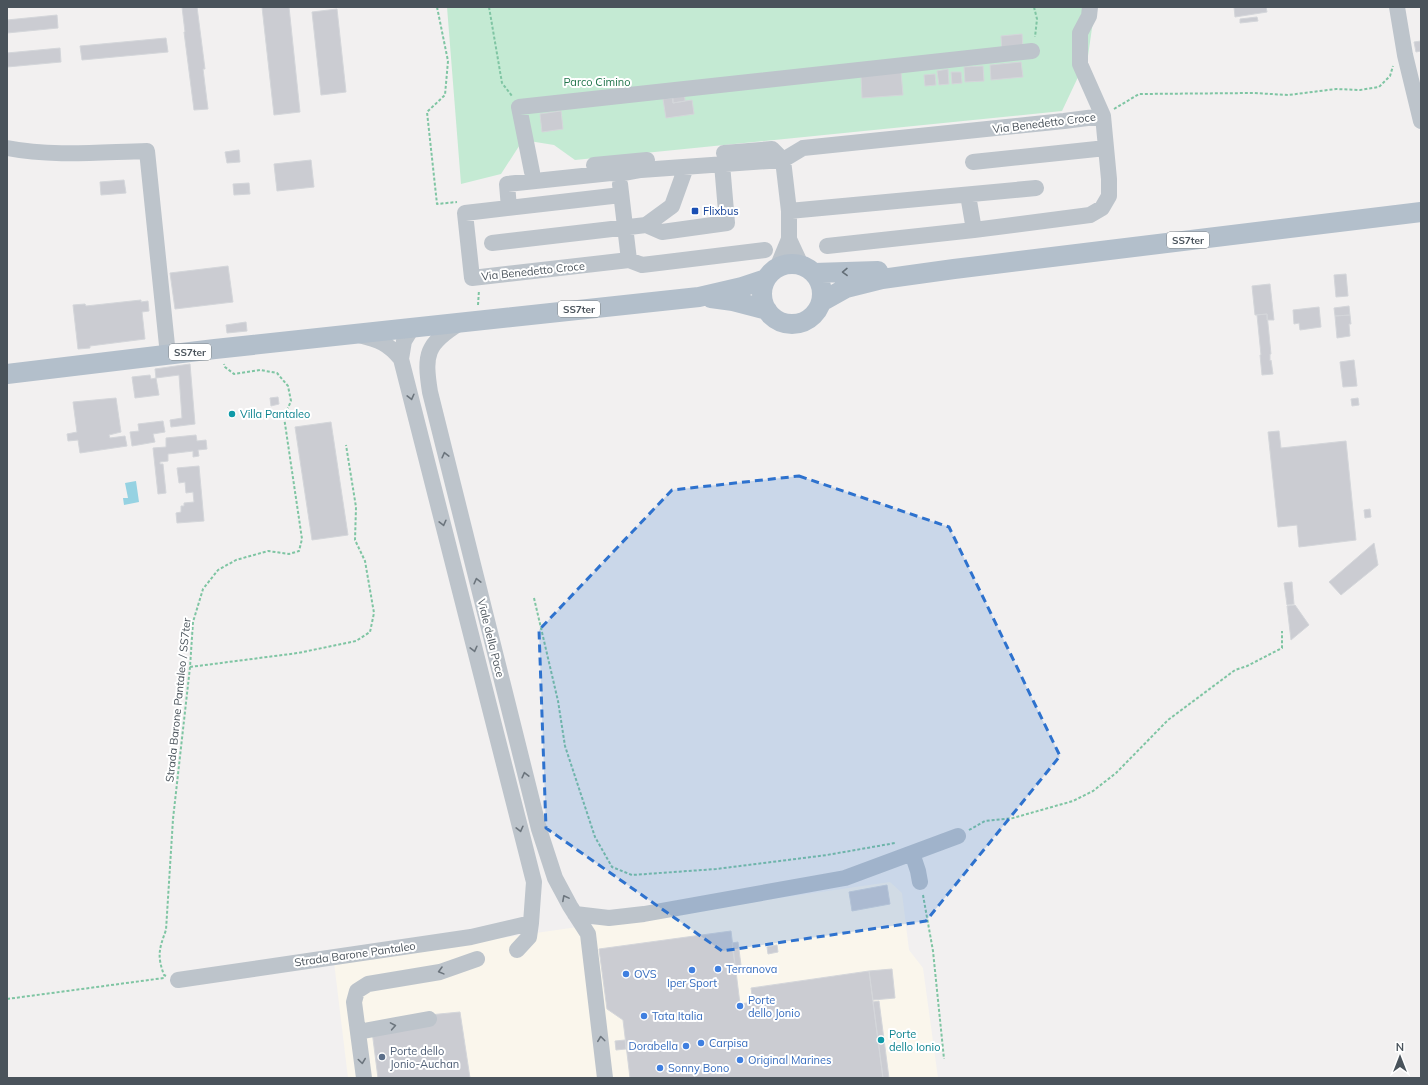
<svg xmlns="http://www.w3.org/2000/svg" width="1428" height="1085" font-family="Mulish,sans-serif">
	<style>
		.commercial { fill: #faf6ec }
		.green { fill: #c4ead3 }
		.water { fill: #96d2e2 }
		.building { fill: #cbccd2; stroke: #d4d6da }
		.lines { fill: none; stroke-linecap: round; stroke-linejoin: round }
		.path { stroke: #7fc5a3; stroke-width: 2; stroke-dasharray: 3 2; stroke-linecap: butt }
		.minor { stroke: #bdc4cb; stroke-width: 16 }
		.major { stroke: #b3bfcb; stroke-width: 20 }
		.oneway { stroke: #646e77 }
		.oneway2 { stroke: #6c757d }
		.marked { fill: #2e72ce; fill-opacity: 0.2; stroke: #2e72ce; stroke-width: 3; stroke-dasharray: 8 5; stroke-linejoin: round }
		.transit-dot { fill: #1a4fb4; stroke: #fff; stroke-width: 1.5 }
		.culture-dot { fill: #0f9aa8; stroke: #fff; stroke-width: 1.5 }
		.shop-dot { fill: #3f7fe0; stroke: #fff; stroke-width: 1.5 }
		.service-dot { fill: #5c6f8a; stroke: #fff; stroke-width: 1.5 }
		.labels { text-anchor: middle; stroke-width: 4; stroke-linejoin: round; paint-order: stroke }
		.shield { fill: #fff; stroke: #80878c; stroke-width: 1 }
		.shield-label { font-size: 10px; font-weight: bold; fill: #4a535b }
		.park-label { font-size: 11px; fill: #22754c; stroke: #fff }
		.street-label { font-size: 11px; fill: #4a535b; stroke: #fff }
		.transit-label { font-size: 11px; fill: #164399; stroke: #fff; text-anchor: start }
		.culture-label { font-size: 11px; fill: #0d838f; stroke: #fff; text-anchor: start }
		.shop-label { font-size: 11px; fill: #366cbe; stroke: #fff; text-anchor: start }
		.service-label { font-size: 11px; fill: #4e5e75; stroke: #fff; text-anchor: start }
	</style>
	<rect width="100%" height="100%" fill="#f2f0f0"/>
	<!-- commercial -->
	<path class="commercial" d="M890 882 902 893 909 950 923 968 938 1078H348L334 962Z"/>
	<!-- green -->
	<path class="green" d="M447 7H1095L1088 56 1062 111 575 160 554 145 523 140 501 174 461 184Z"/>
	<!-- water -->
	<path class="water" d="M136 481 139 502 124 505 123 498H128L125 483Z"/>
	<!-- building -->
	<path class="building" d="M182 7H197L205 69H203L208 109 194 110 184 32H185Z
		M262 7H289L300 112 274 115Z
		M1234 7H1266L1267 12 1235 17Z
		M337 9 346 92 321 95 312 12Z
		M57 15 58 28 7 33V20Z
		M1257 17 1258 21 1240 23V19Z
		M1022 34 1023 49 1002 52 1001 36Z
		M166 38 168 52 82 60 80 46Z
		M1421 41V51L1416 52 1414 42Z
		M60 48 61 62 7 67V53Z
		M1021 62 1023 77 991 80 990 65Z
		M983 66 984 81 965 82 964 67Z
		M948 69 949 84 939 85 937 71Z
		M901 72 903 95 862 98 861 75Z
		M951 72H961L962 83 952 84Z
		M935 74 936 85 925 86 924 75Z
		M684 90 685 101 673 103 672 91Z
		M673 98V103L692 100 694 114 666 118 663 99Z
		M561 111 563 129 542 132 540 114Z
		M239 150 240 162 227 163 225 152Z
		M311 160 314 187 277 191 274 164Z
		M124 180 126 193 101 195 100 182Z
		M249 183 250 194 234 195 233 184Z
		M228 266 233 302 175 309 170 273Z
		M1346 274 1348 296 1336 297 1334 275Z
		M1270 284 1274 320H1267V314L1255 315 1252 286Z
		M141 300V302L148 301 149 311 142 312 145 339 90 346V348L78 349 73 305 85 304 86 306Z
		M1349 306 1350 315 1335 316 1334 308Z
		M1319 307 1321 327 1300 330 1299 323 1294 324 1293 310Z
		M1267 314 1271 354H1270V361L1271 360 1273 374 1262 375 1260 355H1261L1257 315Z
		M1350 315 1351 324H1349L1350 336 1337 338 1335 316Z
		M246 322 247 331 227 333 226 325Z
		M1354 360 1357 386 1343 387 1340 362Z
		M190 364 195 424 171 427 170 420 182 418 179 375 156 378 155 369Z
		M150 375 151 379 156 378 159 395 135 398 132 377Z
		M278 397 279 404 271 406 270 398Z
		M116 398 121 432 109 435 110 438 125 436 127 446 80 453 78 440 68 441 67 434 77 432 73 402Z
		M1358 398 1359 405 1352 406 1351 399Z
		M163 421 165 432 153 434 155 442 132 446 130 432 139 431 138 424Z
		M331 422 348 535 312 540 295 427Z
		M1279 431 1281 448 1346 441 1356 540 1299 547 1297 525 1278 527 1268 432Z
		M196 435 197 441 206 440 207 449 198 450 199 456 193 457V451L168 454V461L160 462V464H163L166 493 158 494 153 448 166 447V438Z
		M199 466 204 521 177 523 176 513 181 512V506H184V503L194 502 193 492 186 493 185 482 179 483 177 468Z
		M1370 509 1371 517 1365 518 1364 510Z
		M1374 543 1378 565 1341 595 1329 582Z
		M1292 582 1294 604 1287 605 1284 583Z
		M1295 605 1309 625 1291 640 1287 606Z
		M887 885 890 904 852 911 849 892Z
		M731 931 740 1004 753 1002 751 988 869 971 883 1078H630L623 1020 607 1009 599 949Z
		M738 942 742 973 736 974 732 943Z
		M777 945 778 952 768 954 767 947Z
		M892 969 895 998 873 1000 869 971Z
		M879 1001 889 1078H883L873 1002Z
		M460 1012 470 1078H378L372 1031 429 1015Z
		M625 1040 626 1049 616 1050 615 1041Z"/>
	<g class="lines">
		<!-- path -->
		<path class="path" d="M437 7 448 61 445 95 427 112 437 204 457 202
			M489 7 502 83 512 96
			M1034 7 1037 19 1035 37
			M1114 109 1139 94 1254 93 1288 95 1336 89 1360 90 1379 87 1390 76 1393 66
			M478 305 479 290
			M534 598 558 701 565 746 595 837 612 867 632 875 716 869 827 855 895 843
			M190 667 298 653 356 641 370 632 374 613 365 561 355 540 356 507 346 445
			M969 830 985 821 1013 818 1073 801 1093 791 1116 773 1168 720 1235 670 1247 666 1282 648V631
			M923 895 933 951 944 1059
			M166 976 164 975C157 956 159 949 166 930L173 819 190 667 193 622 203 589 218 570 236 560 268 551 289 554 299 551 302 539 284 417 291 401 288 386 277 373 260 370 234 374 225 367 224 364
			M7 999 164 978"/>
		<!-- minor -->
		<path class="minor" d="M1397 7 1405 55 1421 121
			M7 148C53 157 101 152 147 151L168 355
			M724 153 772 149 783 160 789 211V239L777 268
			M973 162 1106 148
			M594 165 647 160
			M532 172 519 107 1032 51
			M620 184 629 260
			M621 195 465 213 472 278 629 260 642 265 765 250
			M968 195 974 230
			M509 208 507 184 611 173 619 174 641 170 783 160 803 148 1064 121 1103 116
			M789 211 1036 188
			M646 225 662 232 727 223 722 164
			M789 239 801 265
			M492 243 646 225 672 206 686 167
			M827 246 974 230 1090 215 1102 208 1109 196V179L1103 116 1080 64V33L1089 16 1090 7
			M460 323C426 344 424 354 430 392L539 829 555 878 570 906 588 934 605 1078
			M359 335C379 340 388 343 401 359L534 882 531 923 529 937 517 950
			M401 359 404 341 412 328
			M912 853 918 871 920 882
			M575 914 609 918 644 914 845 878 958 836
			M178 980 471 937 531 923
			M358 1032 429 1019
			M364 1078 354 1002 357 991 368 984 440 972 477 959"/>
		<!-- major -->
		<path class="major" d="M762 294a30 30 0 1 1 60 0a30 30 0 1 1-60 0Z
			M814 273 878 271
			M711 298 733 301 767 310
			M821 302 846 288 882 279 954 269 1421 212
			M7 374 215 349 699 297 742 287 766 279"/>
	</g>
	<!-- one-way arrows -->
	<defs><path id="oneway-chevron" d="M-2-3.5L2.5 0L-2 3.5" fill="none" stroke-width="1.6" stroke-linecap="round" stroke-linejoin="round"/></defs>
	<use class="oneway" href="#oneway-chevron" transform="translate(845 272) rotate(179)"/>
	<g class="oneway2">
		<use href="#oneway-chevron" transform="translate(411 397) rotate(76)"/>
		<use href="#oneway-chevron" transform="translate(445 455) rotate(-104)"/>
		<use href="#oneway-chevron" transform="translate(443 523) rotate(76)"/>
		<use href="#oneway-chevron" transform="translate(477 581) rotate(-104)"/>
		<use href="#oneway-chevron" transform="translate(474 649) rotate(76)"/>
		<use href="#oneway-chevron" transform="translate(525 775) rotate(-104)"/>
		<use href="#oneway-chevron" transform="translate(520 829) rotate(76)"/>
		<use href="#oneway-chevron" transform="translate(565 898) rotate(-118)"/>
		<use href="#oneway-chevron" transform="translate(441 971) rotate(165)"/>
		<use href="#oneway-chevron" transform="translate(393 1026) rotate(-10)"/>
		<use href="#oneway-chevron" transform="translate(601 1039) rotate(-97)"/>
		<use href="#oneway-chevron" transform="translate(362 1061) rotate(82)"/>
	</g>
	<!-- marked area -->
	<path class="marked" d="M799 476 949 527 1060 756 926 921 722 951 546 828 539 630 672 490Z"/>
	<!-- markers -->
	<rect class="transit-dot" x="691" y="207" width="8" height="8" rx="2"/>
	<g class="culture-dot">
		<circle cx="232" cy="414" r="4"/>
		<circle cx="881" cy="1040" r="4"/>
	</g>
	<g class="shop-dot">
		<circle cx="718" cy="969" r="4"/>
		<circle cx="692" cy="970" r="4"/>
		<circle cx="626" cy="974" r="4"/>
		<circle cx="740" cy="1006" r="4"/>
		<circle cx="644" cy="1016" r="4"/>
		<circle cx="701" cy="1043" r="4"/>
		<circle cx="686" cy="1046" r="4"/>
		<circle cx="740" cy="1060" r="4"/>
		<circle cx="660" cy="1068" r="4"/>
	</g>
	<circle class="service-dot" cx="382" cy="1057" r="4"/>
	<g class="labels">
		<!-- shield labels -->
		<g class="shield">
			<rect x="1167" y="232" width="42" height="16" rx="3"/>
			<rect x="558" y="301" width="42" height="16" rx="3"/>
			<rect x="169" y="344" width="42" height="16" rx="3"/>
		</g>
		<g class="shield-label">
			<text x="1188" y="244">SS7ter</text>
			<text x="579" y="313">SS7ter</text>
			<text x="190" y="356">SS7ter</text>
		</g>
		<!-- park labels -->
		<g class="park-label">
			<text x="597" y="86">Parco Cimino</text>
		</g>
		<!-- street labels -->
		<g class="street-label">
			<text transform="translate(1044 123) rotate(-7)" y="4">Via Benedetto Croce</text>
			<text transform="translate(533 271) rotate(-6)" y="4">Via Benedetto Croce</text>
			<text transform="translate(491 638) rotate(76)" y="4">Viale della Pace</text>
			<text transform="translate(178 700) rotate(-84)" y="4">Strada Barone Pantaleo / SS7ter</text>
			<text transform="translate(355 954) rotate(-8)" y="4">Strada Barone Pantaleo</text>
		</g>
		<!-- transit labels -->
		<g class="transit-label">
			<text x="703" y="215">Flixbus</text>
		</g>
		<!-- culture labels -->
		<g class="culture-label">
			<text x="240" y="418">Villa Pantaleo</text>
			<text x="889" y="1038">Porte<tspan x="889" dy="13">dello Ionio</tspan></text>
		</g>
		<!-- shop labels -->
		<g class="shop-label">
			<text x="726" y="973">Terranova</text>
			<text x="634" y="978">OVS</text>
			<text x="692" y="987" text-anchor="middle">Iper Sport</text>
			<text x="748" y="1004">Porte<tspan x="748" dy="13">dello Jonio</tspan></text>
			<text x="652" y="1020">Tata Italia</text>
			<text x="709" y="1047">Carpisa</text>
			<text x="678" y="1050" text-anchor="end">Dorabella</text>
			<text x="748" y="1064">Original Marines</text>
			<text x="668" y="1072">Sonny Bono</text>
		</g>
		<!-- service labels -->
		<g class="service-label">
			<text x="390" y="1055">Porte dello<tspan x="390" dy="13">Jonio-Auchan</tspan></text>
		</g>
	</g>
	<!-- border -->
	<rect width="1428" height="1085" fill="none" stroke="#4a535b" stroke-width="16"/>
	<!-- north arrow -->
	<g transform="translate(1400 1057)" stroke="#ffffff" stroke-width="3" paint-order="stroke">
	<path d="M0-3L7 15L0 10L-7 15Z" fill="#4a535b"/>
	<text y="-6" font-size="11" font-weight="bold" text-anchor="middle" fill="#4a535b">N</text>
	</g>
</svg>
